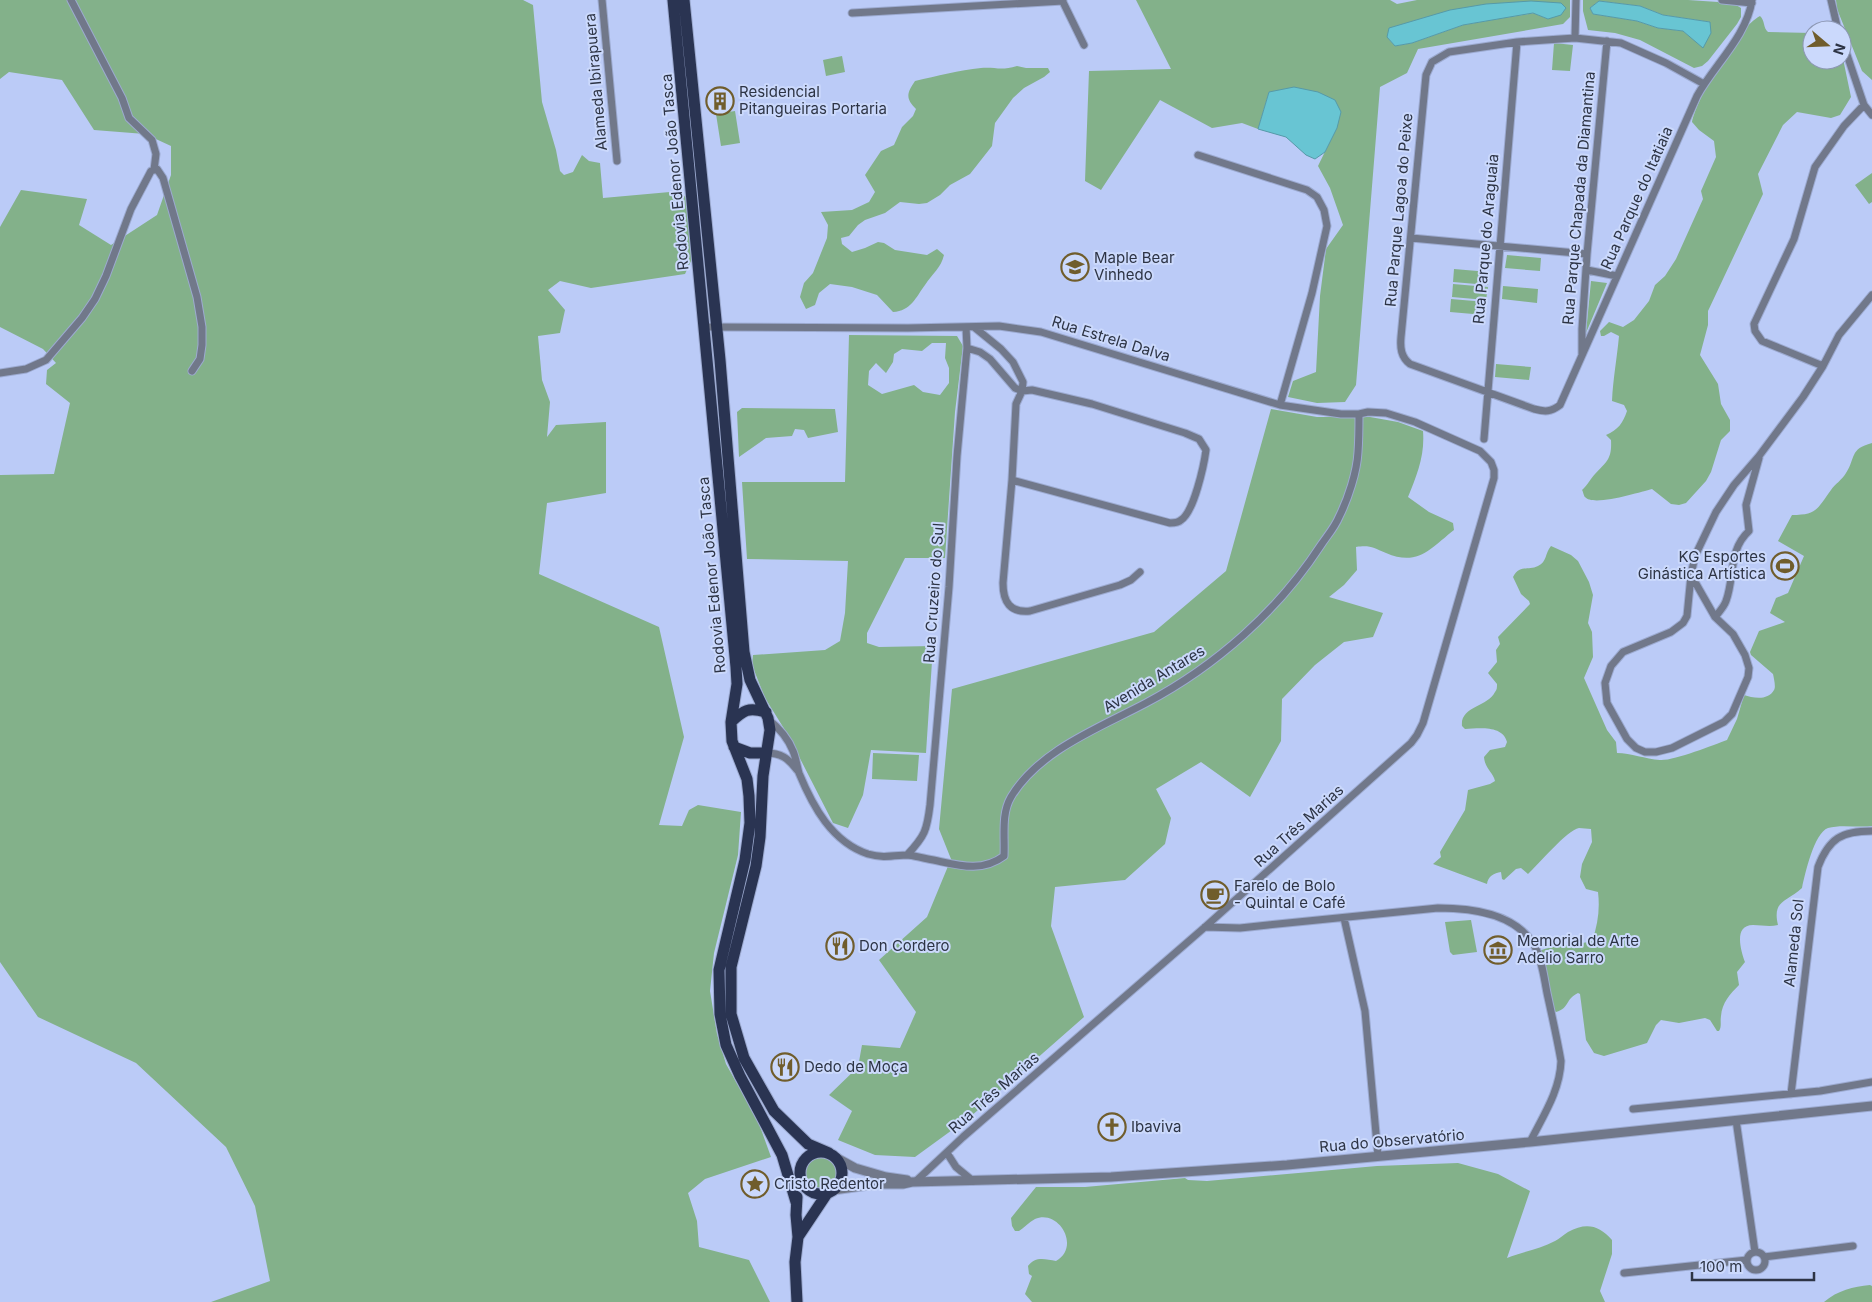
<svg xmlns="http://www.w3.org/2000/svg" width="1872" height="1302" font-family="Inter,sans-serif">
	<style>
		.green { fill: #83b18a; fill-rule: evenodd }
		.water { fill: #68c5d3; stroke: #569aa8 }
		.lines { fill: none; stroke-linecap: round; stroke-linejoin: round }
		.minor-casing { stroke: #9caad0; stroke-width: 9 }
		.tertiary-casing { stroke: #9caad0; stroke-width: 11 }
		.primary-casing { stroke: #9caad0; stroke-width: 13 }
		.minor { stroke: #71788a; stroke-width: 7 }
		.tertiary { stroke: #71788a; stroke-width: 9 }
		.primary { stroke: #2a3452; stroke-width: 11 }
		.labels { text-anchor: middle; stroke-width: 4; stroke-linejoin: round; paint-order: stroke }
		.street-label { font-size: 15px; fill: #2d3445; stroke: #cbd9fc }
		.poi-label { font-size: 15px; fill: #2d3445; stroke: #cbd9fc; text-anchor: start }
	</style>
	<rect width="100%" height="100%" fill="#bbcbf7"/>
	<!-- green -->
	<path class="green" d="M0 0H523L533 5 542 102 556 150 560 171 564 175 573 172 582 155 589 161 600 163 603 198 681 191 686 198 691 240V261L685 274 591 288 560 281 548 290 565 310 560 333 538 336 542 380 550 402 547 437 556 425 606 422V493L547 503 539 574 659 627 684 737 659 825 682 826 689 810 698 805 741 812 738 855 714 953 710 991 717 1034 726 1064 758 1121 771 1157 705 1179 688 1193 697 1221 699 1247 749 1260 770 1302H211L270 1281 255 1206 226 1147 136 1063 38 1017 0 962V475L54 474 70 403 46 384 47 370 56 363 43 349 0 327V227L21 190 87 199 79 225 111 245 157 215 171 175V146L145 134 94 130 62 80 9 72 0 79Z
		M1136 0H1390L1397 4 1417 0H1570V17L1563 24 1418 49 1407 73 1380 87 1356 385 1345 402 1317 403 1288 397 1293 381 1316 372 1320 296 1326 249 1343 225 1330 188 1318 166 1337 127 1269 92 1258 129 1242 123 1212 128 1160 100 1101 190 1085 181 1089 71 1171 69ZM1566 8 1548 19 1533 13 1463 25 1412 43 1395 46 1387 37Z
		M1583 0H1688L1733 3 1741 8V17L1737 24 1708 61 1702 66 1694 68 1640 40 1615 33 1588 30 1583 11ZM1599 1 1640 6 1663 15 1710 22 1703 47 1683 31 1658 28 1637 21 1593 14 1590 8Z
		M1836 0H1872V80L1862 71 1837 9Z
		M1760 16C1765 20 1763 28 1768 32L1812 33V60H1842V54L1851 97 1840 115 1831 118 1797 112 1783 125 1758 174 1763 194 1708 311V325L1700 355 1718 384 1721 404 1730 420V431L1721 440 1711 472 1706 481 1686 503 1679 505 1671 504 1652 489C1640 492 1593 507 1585 497 1584 497 1583 491 1582 490 1588 485 1590 479 1595 474 1607 461 1612 459 1611 440L1606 435C1618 430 1623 423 1627 411L1624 405 1612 401C1613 379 1617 358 1619 336L1611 332 1604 336H1601L1600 331 1609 322 1623 327 1634 320 1649 301 1655 285 1665 276 1676 259 1703 199 1701 191 1716 157 1714 141 1699 130 1692 122C1698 96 1737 28 1760 16Z
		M1554 43 1573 45 1570 71 1552 70Z
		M842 56 845 72 826 76 823 60Z
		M1017 66 1026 68H1048L1050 72 1044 77 1024 88 1013 98 995 123 992 146 970 174 950 185 940 195 927 203 919 204 900 202 885 213 865 220 858 225 849 236 841 238 842 244 852 252 865 248 878 242 884 243 895 250 927 255 937 249 944 255C941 268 932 274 925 285 916 297 911 311 893 312L877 295 852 287 830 284 819 293 815 305 806 309 800 297 804 283 813 273 827 238 828 225 821 212 852 210 869 202 875 192 865 175 881 151 894 145 902 127 913 116 916 109C905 98 907 93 915 81 937 76 959 70 981 68 996 67 1001 71 1017 66Z
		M735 111 740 143 721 146 716 114Z
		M1872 173V202L1869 204 1855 185Z
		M1507 255 1541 258 1540 271 1505 268Z
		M1454 269 1489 272 1488 285 1453 282Z
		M1591 281 1607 283 1586 333Z
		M1453 284 1488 287 1486 300 1452 297Z
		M1503 286 1538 289 1537 303 1502 299Z
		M1451 299 1486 302 1485 315 1450 312Z
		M849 335 957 336 963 346 955 412 945 558H905L867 633V643L879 647 933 646 926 753 871 750 863 795 848 828 833 823 788 735 765 698 752 665 753 655 825 650 840 641 845 613 848 561 747 559 742 482H845ZM932 343H946L945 358 949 368V383L940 395 923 392 914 385 882 394 868 385 869 371 876 363 886 373 893 362 894 354 902 349 922 351Z
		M1496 364 1531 367 1529 380 1495 377Z
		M742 408 835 409 838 432 808 438 804 430 795 429 792 436 766 438 739 457 737 412Z
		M1271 409 1317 417H1370L1398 422 1423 431C1425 455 1417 475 1408 497L1429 512 1453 523 1454 530C1431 548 1418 567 1386 553 1373 548 1371 545 1356 547L1357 570 1344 585 1329 597 1383 613 1373 637 1344 642 1315 665 1282 699 1281 741 1250 797 1201 762 1156 789 1171 818 1165 844 1125 880 1055 887 1051 926 1084 1017 970 1117 915 1157 875 1155 838 1140 852 1111 829 1095 858 1067 862 1045 900 1048 916 1012 879 960 927 917 951 859 939 829 952 689 1154 632 1226 571Z
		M1872 443V826C1859 828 1841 824 1828 828 1814 833 1805 874 1802 888 1787 902 1772 900 1778 925 1769 927 1762 925 1753 925 1733 925 1741 951 1745 962L1737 972 1739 985C1730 994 1722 1003 1721 1016 1720 1022 1722 1026 1719 1031H1717L1710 1020 1705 1018 1679 1023 1661 1020 1656 1025 1647 1043 1604 1056 1594 1053 1586 1040 1580 994 1578 993C1565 999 1570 1008 1556 1012 1538 1002 1541 969 1539 951 1556 944 1574 946 1592 941 1598 924 1600 909 1598 892L1586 889 1580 877 1582 864 1592 842 1591 829C1587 829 1583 828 1579 828 1567 830 1538 865 1528 874L1521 868 1516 869 1504 880 1502 879 1501 872C1494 873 1488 876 1487 884L1433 864 1441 857 1440 852 1465 810 1468 790 1490 784 1495 781C1493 772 1485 769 1484 757L1490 750 1505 747 1507 742C1503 725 1479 728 1465 729L1462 726C1460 706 1488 707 1495 692 1497 690 1497 687 1497 684L1488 673 1497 662 1496 650 1500 644 1498 637 1530 604 1529 601 1521 594 1513 577C1520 564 1528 571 1538 566 1547 562 1545 553 1551 546L1571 555 1578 561 1589 582 1593 595 1588 623 1592 632 1593 657 1584 678 1607 730 1616 742 1617 753C1631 753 1645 759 1660 760 1674 761 1713 745 1727 740L1737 719 1744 695C1753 698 1768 701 1774 690 1776 687 1774 679 1773 674L1751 655 1750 652 1759 631 1785 622 1770 613 1776 598 1788 593 1804 556 1778 541 1792 515C1817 515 1817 509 1831 490 1835 484 1842 480 1846 473 1856 458 1849 449 1872 443Z
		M873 753 919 755 917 781 872 779Z
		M1471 920 1477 952 1453 955 1450 952 1445 922Z
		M805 1172a16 16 0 1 1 32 0a16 16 0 1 1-32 0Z
		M1458 1163 1498 1174 1530 1191 1507 1258C1522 1252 1540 1249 1555 1241 1559 1239 1563 1235 1568 1232 1586 1222 1599 1225 1612 1240V1254L1600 1291 1605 1302H1032L1025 1294 1032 1276 1029 1274 1028 1266C1035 1256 1045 1259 1056 1261 1081 1247 1059 1209 1035 1219 1029 1222 1024 1228 1019 1231H1015L1012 1226 1011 1218 1036 1187H1085L1185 1178 1188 1180 1207 1181 1377 1166Z
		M1870 1285 1872 1286V1302H1824C1838 1290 1853 1287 1870 1285Z"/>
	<!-- water -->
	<path class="water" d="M1531 1 1561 3 1566 8 1561 15 1548 19 1533 13 1463 25 1412 43 1395 46 1387 37 1389 28 1450 10 1486 4Z
		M1599 1 1640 6 1663 15 1710 22 1711 33 1703 48 1683 31 1658 28 1637 21 1593 14 1590 8Z
		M1294 87 1318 92 1335 100 1341 112 1337 128 1325 152 1315 159 1306 155 1286 137 1258 129 1269 92Z"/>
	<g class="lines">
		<!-- minor casing -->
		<g class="minor-casing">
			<path id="minor" d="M71 0 122 98 129 118 152 140 156 154 154 170
				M602 0 617 161
				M1062 0 1084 45
				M1722 0 1752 3
				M1831 0 1838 30
				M852 13 1063 1
				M1575 38 1576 0
				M1842 40 1864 105 1872 115
				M1704 84 1666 63 1621 43 1575 38 1517 42 1449 52 1432 62 1426 75 1401 337C1400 348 1401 357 1410 364L1534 409C1545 412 1551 412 1560 405L1697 96C1714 65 1747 36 1752 0
				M1198 155 1307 190 1317 197 1324 210 1327 226 1312 293 1280 405
				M1411 238 1587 254
				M1587 270 1617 276
				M705 327 908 328 999 326 1041 332 1280 405 1341 414H1359L1368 412 1386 413 1415 422 1480 451 1491 462 1494 470V478L1423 723 1417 735 1411 743 1205 927 963 1137 915 1182
				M974 327 1001 349 1013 362 1023 382 1022 391 1016 404 1012 480 1003 583C1003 602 1010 613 1030 611L1120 585 1131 580 1140 572
				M967 348 980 352 990 359 1015 388 1022 391 1032 390 1092 404 1185 433 1199 439 1206 450C1204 465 1194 512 1181 520 1178 523 1174 523 1170 523L1012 480
				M1582 355V329L1587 254 1607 41
				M1823 366 1762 341 1755 331 1754 324 1794 239 1815 167 1844 126 1864 105
				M0 373 26 369 46 360 82 318 95 299 106 276 131 209 151 171 157 169 163 178 197 297 202 327V345L200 359 192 371
				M1484 439 1517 42
				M1691 575 1715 617 1733 634 1745 655 1749 668 1748 677 1732 714 1724 722 1672 748 1656 752H1645L1636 748 1627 739 1607 703 1605 683 1611 666 1623 652 1671 632 1683 623 1687 616 1691 575 1695 556 1716 512 1734 485 1759 456 1803 397 1823 366 1839 335 1872 295
				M1715 617C1719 612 1724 607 1726 601 1735 577 1728 550 1749 531L1746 505 1759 458
				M768 719C779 728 788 738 793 751 796 758 797 766 799 773 813 807 832 842 868 854 881 858 892 856 906 855 913 855 921 858 928 859 955 864 980 874 1004 856 1005 836 1001 814 1011 797 1039 750 1101 727 1146 703 1216 666 1278 611 1321 545 1327 536 1335 527 1339 517 1348 499 1357 472 1358 452 1359 439 1359 427 1359 414
				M766 753C781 753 788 758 797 770
				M907 855C925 836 927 830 930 805L949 587 957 456 967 348 966 327
				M1344 918 1365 1011 1378 1156
				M1205 927 1240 928 1268 925 1438 908C1472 908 1515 913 1534 945 1542 959 1544 978 1547 993 1552 1016 1557 1038 1561 1061 1560 1091 1543 1116 1530 1142
				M1791 1094 1818 867C1829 838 1842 831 1872 831
				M1633 1109 1820 1091 1872 1082
				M1736 1120 1755 1252
				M947 1153 956 1167 973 1181
				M1747 1261a9 9 0 1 1 18 0a9 9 0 1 1-18 0Z
				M1764 1257 1853 1246
				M1624 1273 1747 1260"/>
		</g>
		<!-- tertiary casing -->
		<g class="tertiary-casing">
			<path id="tertiary" d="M835 1157 855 1168 886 1177 907 1180
				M833 1190 876 1184H903L912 1182 1111 1177 1287 1165 1530 1142 1872 1106"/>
		</g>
		<!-- primary casing -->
		<g class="primary-casing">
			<path id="primary" d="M673 0 736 667 737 684 731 722 732 741 747 779 749 796 750 823 745 860 719 970 720 1014 726 1045 740 1076 782 1155 796 1202
				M684 0 720 360 744 652 750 680 768 718 770 730 763 776 760 837 756 866 731 967V1014L744 1058 774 1111 808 1144 829 1153
				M731 722C744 710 748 707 766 712
				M734 747 750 753H766
				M800 1173a21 21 0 1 1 42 0a21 21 0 1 1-42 0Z
				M797 1197 796 1215 798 1237
				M797 1302 795 1262 798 1237 828 1192"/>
		</g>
		<!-- minor -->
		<use href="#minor" class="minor"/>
		<!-- tertiary -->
		<use href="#tertiary" class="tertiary"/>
		<!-- primary -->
		<use href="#primary" class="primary"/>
	</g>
	<!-- icons -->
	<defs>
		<g id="building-ring" transform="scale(1.4375)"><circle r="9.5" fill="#cbd9fc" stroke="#705d2c" stroke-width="1.5"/><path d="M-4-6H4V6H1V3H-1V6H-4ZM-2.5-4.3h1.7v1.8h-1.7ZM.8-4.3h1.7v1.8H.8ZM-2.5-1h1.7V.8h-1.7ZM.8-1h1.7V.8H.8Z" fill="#705d2c"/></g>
		<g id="school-ring" transform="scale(1.4375)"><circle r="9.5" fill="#cbd9fc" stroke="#705d2c" stroke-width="1.5"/><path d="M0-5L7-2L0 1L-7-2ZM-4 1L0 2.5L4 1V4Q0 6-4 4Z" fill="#705d2c"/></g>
		<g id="stadium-ring" transform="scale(1.4375)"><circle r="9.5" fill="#cbd9fc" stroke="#705d2c" stroke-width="1.5"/><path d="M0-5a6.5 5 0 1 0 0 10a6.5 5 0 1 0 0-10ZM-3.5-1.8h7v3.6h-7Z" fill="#705d2c"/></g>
		<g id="cafe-ring" transform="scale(1.4375)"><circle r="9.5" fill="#cbd9fc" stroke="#705d2c" stroke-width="1.5"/><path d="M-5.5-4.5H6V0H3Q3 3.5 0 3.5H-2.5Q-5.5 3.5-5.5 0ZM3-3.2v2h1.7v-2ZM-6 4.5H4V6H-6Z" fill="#705d2c"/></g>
		<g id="restaurant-ring" transform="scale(1.4375)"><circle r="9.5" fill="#cbd9fc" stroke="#705d2c" stroke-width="1.5"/><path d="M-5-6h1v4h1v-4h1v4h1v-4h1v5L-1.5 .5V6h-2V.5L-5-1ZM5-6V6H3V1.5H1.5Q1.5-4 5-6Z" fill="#705d2c"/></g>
		<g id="museum-ring" transform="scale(1.4375)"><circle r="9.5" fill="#cbd9fc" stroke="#705d2c" stroke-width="1.5"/><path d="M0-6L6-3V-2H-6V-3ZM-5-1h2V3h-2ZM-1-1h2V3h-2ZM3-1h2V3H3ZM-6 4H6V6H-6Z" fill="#705d2c"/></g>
		<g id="church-ring" transform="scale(1.4375)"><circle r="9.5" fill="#cbd9fc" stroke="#705d2c" stroke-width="1.5"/><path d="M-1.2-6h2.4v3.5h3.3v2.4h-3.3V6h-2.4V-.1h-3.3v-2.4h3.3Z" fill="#705d2c"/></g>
		<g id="sight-ring" transform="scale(1.4375)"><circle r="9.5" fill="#cbd9fc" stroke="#705d2c" stroke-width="1.5"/><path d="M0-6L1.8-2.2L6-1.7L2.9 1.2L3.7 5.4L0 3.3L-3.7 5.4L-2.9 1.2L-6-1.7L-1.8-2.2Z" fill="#705d2c"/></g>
	</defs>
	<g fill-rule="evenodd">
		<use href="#building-ring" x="720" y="101"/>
		<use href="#school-ring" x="1075" y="267"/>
		<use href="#stadium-ring" x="1785" y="566"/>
		<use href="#cafe-ring" x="1215" y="895"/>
		<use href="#restaurant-ring" x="840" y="946"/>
		<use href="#museum-ring" x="1498" y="950"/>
		<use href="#restaurant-ring" x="785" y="1067"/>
		<use href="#church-ring" x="1112" y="1127"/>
		<use href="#sight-ring" x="755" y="1184"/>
	</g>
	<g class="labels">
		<!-- street labels -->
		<g class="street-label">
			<text transform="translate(596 82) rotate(-95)" y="5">Alameda Ibirapuera</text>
			<text transform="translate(675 172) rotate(-95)" y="5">Rodovia Edenor João Tasca</text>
			<text transform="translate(1579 198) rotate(-85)" y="5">Rua Parque Chapada da Diamantina</text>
			<text transform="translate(1637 198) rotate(-66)" y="5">Rua Parque do Itatiaia</text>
			<text transform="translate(1399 210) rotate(-85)" y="5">Rua Parque Lagoa do Peixe</text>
			<text transform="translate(1486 239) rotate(-85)" y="5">Rua Parque do Araguaia</text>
			<text transform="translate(1111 339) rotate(17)" y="5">Rua Estrela Dalva</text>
			<text transform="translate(712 575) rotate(-95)" y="5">Rodovia Edenor João Tasca</text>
			<text transform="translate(934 593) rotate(-86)" y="5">Rua Cruzeiro do Sul</text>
			<text transform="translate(1154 679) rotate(-31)" y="5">Avenida Antares</text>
			<text transform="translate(1299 826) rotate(-42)" y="5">Rua Três Marias</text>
			<text transform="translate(1794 943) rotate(-84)" y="5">Alameda Sol</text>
			<text transform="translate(994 1093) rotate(-41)" y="5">Rua Três Marias</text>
			<text transform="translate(1392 1141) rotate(-5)" y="5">Rua do Observatório</text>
		</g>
		<!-- poi labels -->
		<g class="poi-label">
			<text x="739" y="97">Residencial<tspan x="739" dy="17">Pitangueiras Portaria</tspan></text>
			<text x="1094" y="263">Maple Bear<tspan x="1094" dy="17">Vinhedo</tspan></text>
			<text x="1766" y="562" text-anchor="end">KG Esportes<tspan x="1766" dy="17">Ginástica Artística</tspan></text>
			<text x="1234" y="891">Farelo de Bolo<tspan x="1234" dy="17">- Quintal e Café</tspan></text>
			<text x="1517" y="946">Memorial de Arte<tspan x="1517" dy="17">Adelio Sarro</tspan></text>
			<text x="859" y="951">Don Cordero</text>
			<text x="804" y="1072">Dedo de Moça</text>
			<text x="1131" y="1132">Ibaviva</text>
			<text x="774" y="1189">Cristo Redentor</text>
		</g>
	</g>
	<!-- north arrow -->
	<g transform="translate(1827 45) rotate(109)"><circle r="24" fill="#cbd9fc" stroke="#8c97b3"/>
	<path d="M0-4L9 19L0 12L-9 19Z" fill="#705d2c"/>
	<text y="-8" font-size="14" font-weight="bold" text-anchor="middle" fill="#2d3445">N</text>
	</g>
	<!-- scale -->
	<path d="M1692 1272v8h122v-8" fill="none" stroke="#2d3445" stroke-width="2.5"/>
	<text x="1700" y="1272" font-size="15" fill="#2d3445" stroke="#cbd9fc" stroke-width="4" paint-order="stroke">100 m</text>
</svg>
